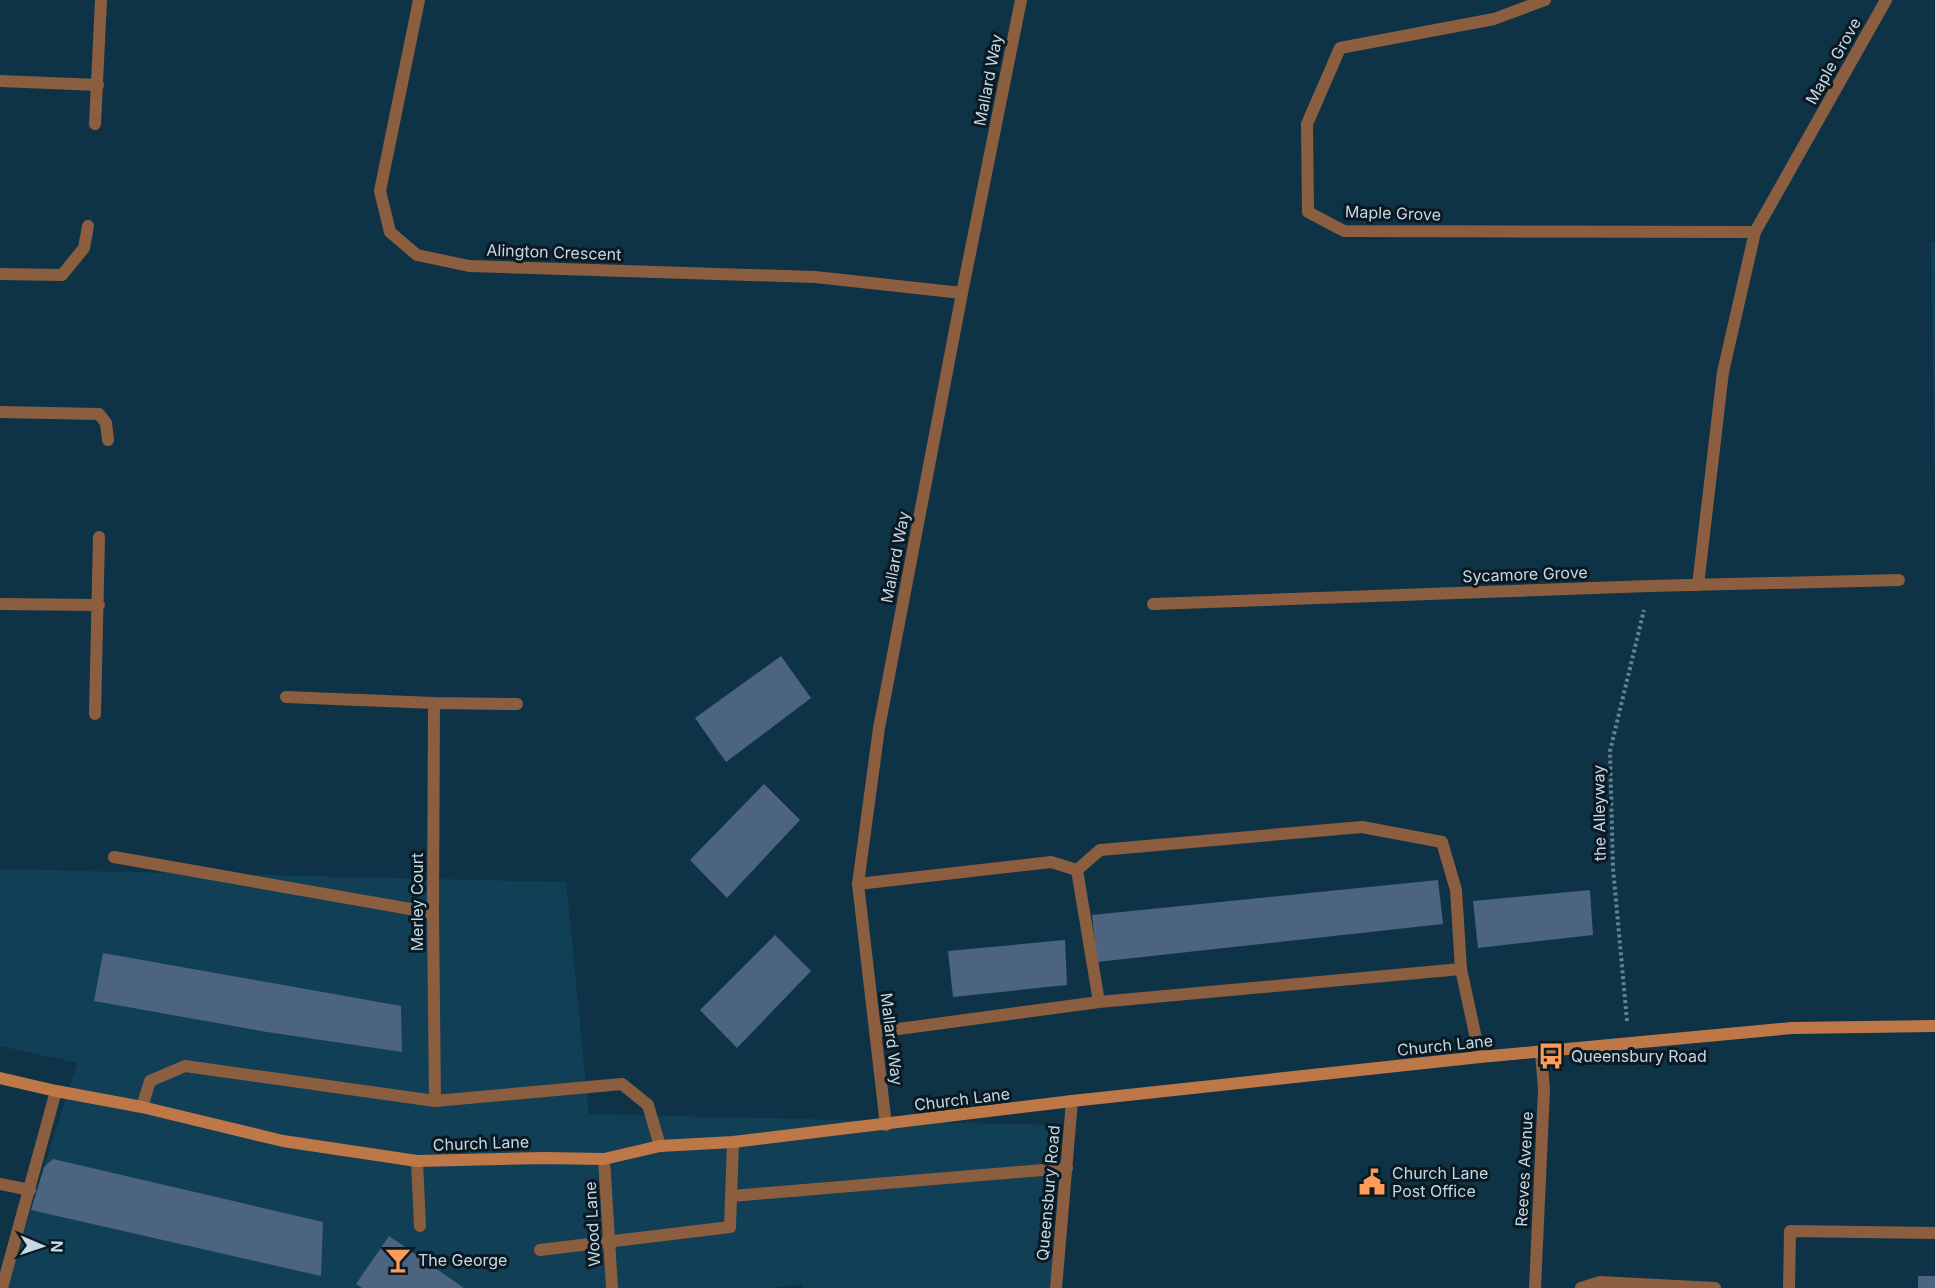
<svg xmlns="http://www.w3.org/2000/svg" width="1935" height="1288" font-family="Inter,sans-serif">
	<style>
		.built { fill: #103f56 }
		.building { fill: #4d6480 }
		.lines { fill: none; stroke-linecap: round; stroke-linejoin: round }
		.path { stroke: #668292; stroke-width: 4; stroke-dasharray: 3 3; stroke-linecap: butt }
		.service { stroke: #8b5e40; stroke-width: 12 }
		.minor { stroke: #8b5e40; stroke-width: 12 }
		.tertiary { stroke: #8b5e40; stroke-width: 12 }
		.secondary { stroke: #be7746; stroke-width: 12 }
		.labels { text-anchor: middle; stroke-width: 6; stroke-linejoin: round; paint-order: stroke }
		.street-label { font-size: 16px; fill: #c5d8e4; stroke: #0a1922 }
		.poi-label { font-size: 16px; fill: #c5d8e4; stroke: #0a1922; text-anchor: start }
	</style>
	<rect width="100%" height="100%" fill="#0e3346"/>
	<!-- built -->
	<path class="built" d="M1931 242H1935V497Z
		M0 869 566 882 589 1114 1053 1125 1052 1288H803L802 1284 774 1288H6L77 1063 0 1046Z"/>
	<!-- building -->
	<path class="building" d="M781 656 811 698 726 762 695 718Z
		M764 784 800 820 727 898 690 860Z
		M1438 880 1443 924 1097 962 1092 915Z
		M1590 890 1593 935 1478 948 1473 901Z
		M775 935 811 971 737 1048 700 1010Z
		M1065 940 1067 985 953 997 948 951Z
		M103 953 401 1006 402 1052 267 1032 94 1001Z
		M53 1159 323 1222 321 1276 31 1210 44 1167Z
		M389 1236 464 1288H362L356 1284Z
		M1918 1276H1935V1288H1918Z"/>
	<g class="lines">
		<!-- path -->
		<path class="path" d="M1627 1021 1613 868 1610 751 1644 610"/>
		<!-- service -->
		<path class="service" d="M0 81 98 85
			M95 124 101 0
			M0 274 62 275 84 248 88 226
			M0 412 99 414 106 423 108 440
			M0 604 99 605
			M95 714 99 537
			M1077 870 1100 850 1362 827 1442 842 1456 890 1461 969
			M417 1161 420 1226
			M0 1184 30 1190
			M540 1250 730 1227 733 1142
			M2 1288 56 1091
			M1581 1288 1600 1282 1715 1288
			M1789 1288 1790 1231 1935 1233"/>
		<!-- minor -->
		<path class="minor" d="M419 0 380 191 390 232 417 255 469 266 815 277 962 293
			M1545 0 1494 19 1340 48 1307 124 1308 212 1344 231 1755 232
			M1698 585 1723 372 1755 232 1886 0
			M1153 604 1649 586 1899 580
			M286 697 434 703 517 704
			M434 703 433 913 435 1101
			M114 857 433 913
			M858 884 1051 862 1077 870 1099 1002
			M876 1032 1099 1002 1461 969 1480 1057
			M142 1107 150 1081 185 1066 435 1101 622 1084 648 1105 660 1146
			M886 1125 858 884 879 728 962 293 1021 0
			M732 1196 1067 1168
			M1056 1288 1072 1101
			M1535 1288 1544 1090 1541 1052"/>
		<!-- tertiary -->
		<path class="tertiary" d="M604 1159 612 1288"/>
		<!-- secondary -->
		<path class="secondary" d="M0 1078 56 1091 142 1107 283 1141 417 1161 544 1158 604 1159 660 1146 733 1142 1072 1101 1480 1057 1792 1028 1935 1026"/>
	</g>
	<!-- icons -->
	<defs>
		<g id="bus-bare" transform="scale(2.07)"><path d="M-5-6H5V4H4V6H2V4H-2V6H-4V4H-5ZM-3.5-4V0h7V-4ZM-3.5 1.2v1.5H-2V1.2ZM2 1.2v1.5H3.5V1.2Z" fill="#fe9c57" stroke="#0a1922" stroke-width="2.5" paint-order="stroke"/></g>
		<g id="civic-bare" transform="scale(2.07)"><path d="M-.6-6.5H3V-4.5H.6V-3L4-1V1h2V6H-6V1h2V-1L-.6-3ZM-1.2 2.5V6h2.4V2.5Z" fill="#fe9c57" stroke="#0a1922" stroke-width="2.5" paint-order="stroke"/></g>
		<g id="bar-bare" transform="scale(2.07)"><path d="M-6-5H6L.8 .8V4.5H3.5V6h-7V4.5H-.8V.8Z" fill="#fe9c57" stroke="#0a1922" stroke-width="2.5" paint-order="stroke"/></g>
	</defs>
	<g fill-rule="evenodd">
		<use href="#bus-bare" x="1551" y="1056"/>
		<use href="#civic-bare" x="1372" y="1182"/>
		<use href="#bar-bare" x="398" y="1260"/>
	</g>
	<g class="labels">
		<!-- street labels -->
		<g class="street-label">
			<text transform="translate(1833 61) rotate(-61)" y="6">Maple Grove</text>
			<text transform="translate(988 80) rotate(-79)" y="6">Mallard Way</text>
			<text transform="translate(1393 213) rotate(2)" y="6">Maple Grove</text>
			<text transform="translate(554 252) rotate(2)" y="6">Alington Crescent</text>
			<text transform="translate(895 557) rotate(-79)" y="6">Mallard Way</text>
			<text transform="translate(1525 574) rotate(-2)" y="6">Sycamore Grove</text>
			<text transform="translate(1599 813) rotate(-91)" y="6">the Alleyway</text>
			<text transform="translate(417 902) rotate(-90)" y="6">Merley Court</text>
			<text transform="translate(892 1039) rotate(83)" y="6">Mallard Way</text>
			<text transform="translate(1445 1045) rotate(-6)" y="6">Church Lane</text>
			<text transform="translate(962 1099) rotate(-7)" y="6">Church Lane</text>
			<text transform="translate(481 1143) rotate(-2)" y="6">Church Lane</text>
			<text transform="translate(1524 1169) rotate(-87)" y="6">Reeves Avenue</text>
			<text transform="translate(1048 1193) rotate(-85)" y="6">Queensbury Road</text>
			<text transform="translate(592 1224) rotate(-93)" y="6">Wood Lane</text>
		</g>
		<!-- poi labels -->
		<g class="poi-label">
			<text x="1571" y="1062">Queensbury Road</text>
			<text x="1392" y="1179">Church Lane<tspan x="1392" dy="18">Post Office</tspan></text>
			<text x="418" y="1266">The George</text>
		</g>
	</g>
	<!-- north arrow -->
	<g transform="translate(42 1246) rotate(92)" stroke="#0a1922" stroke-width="4.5" paint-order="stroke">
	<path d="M0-4.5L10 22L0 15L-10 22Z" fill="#c5d8e4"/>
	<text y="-9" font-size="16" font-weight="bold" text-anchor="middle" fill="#c5d8e4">N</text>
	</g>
</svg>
